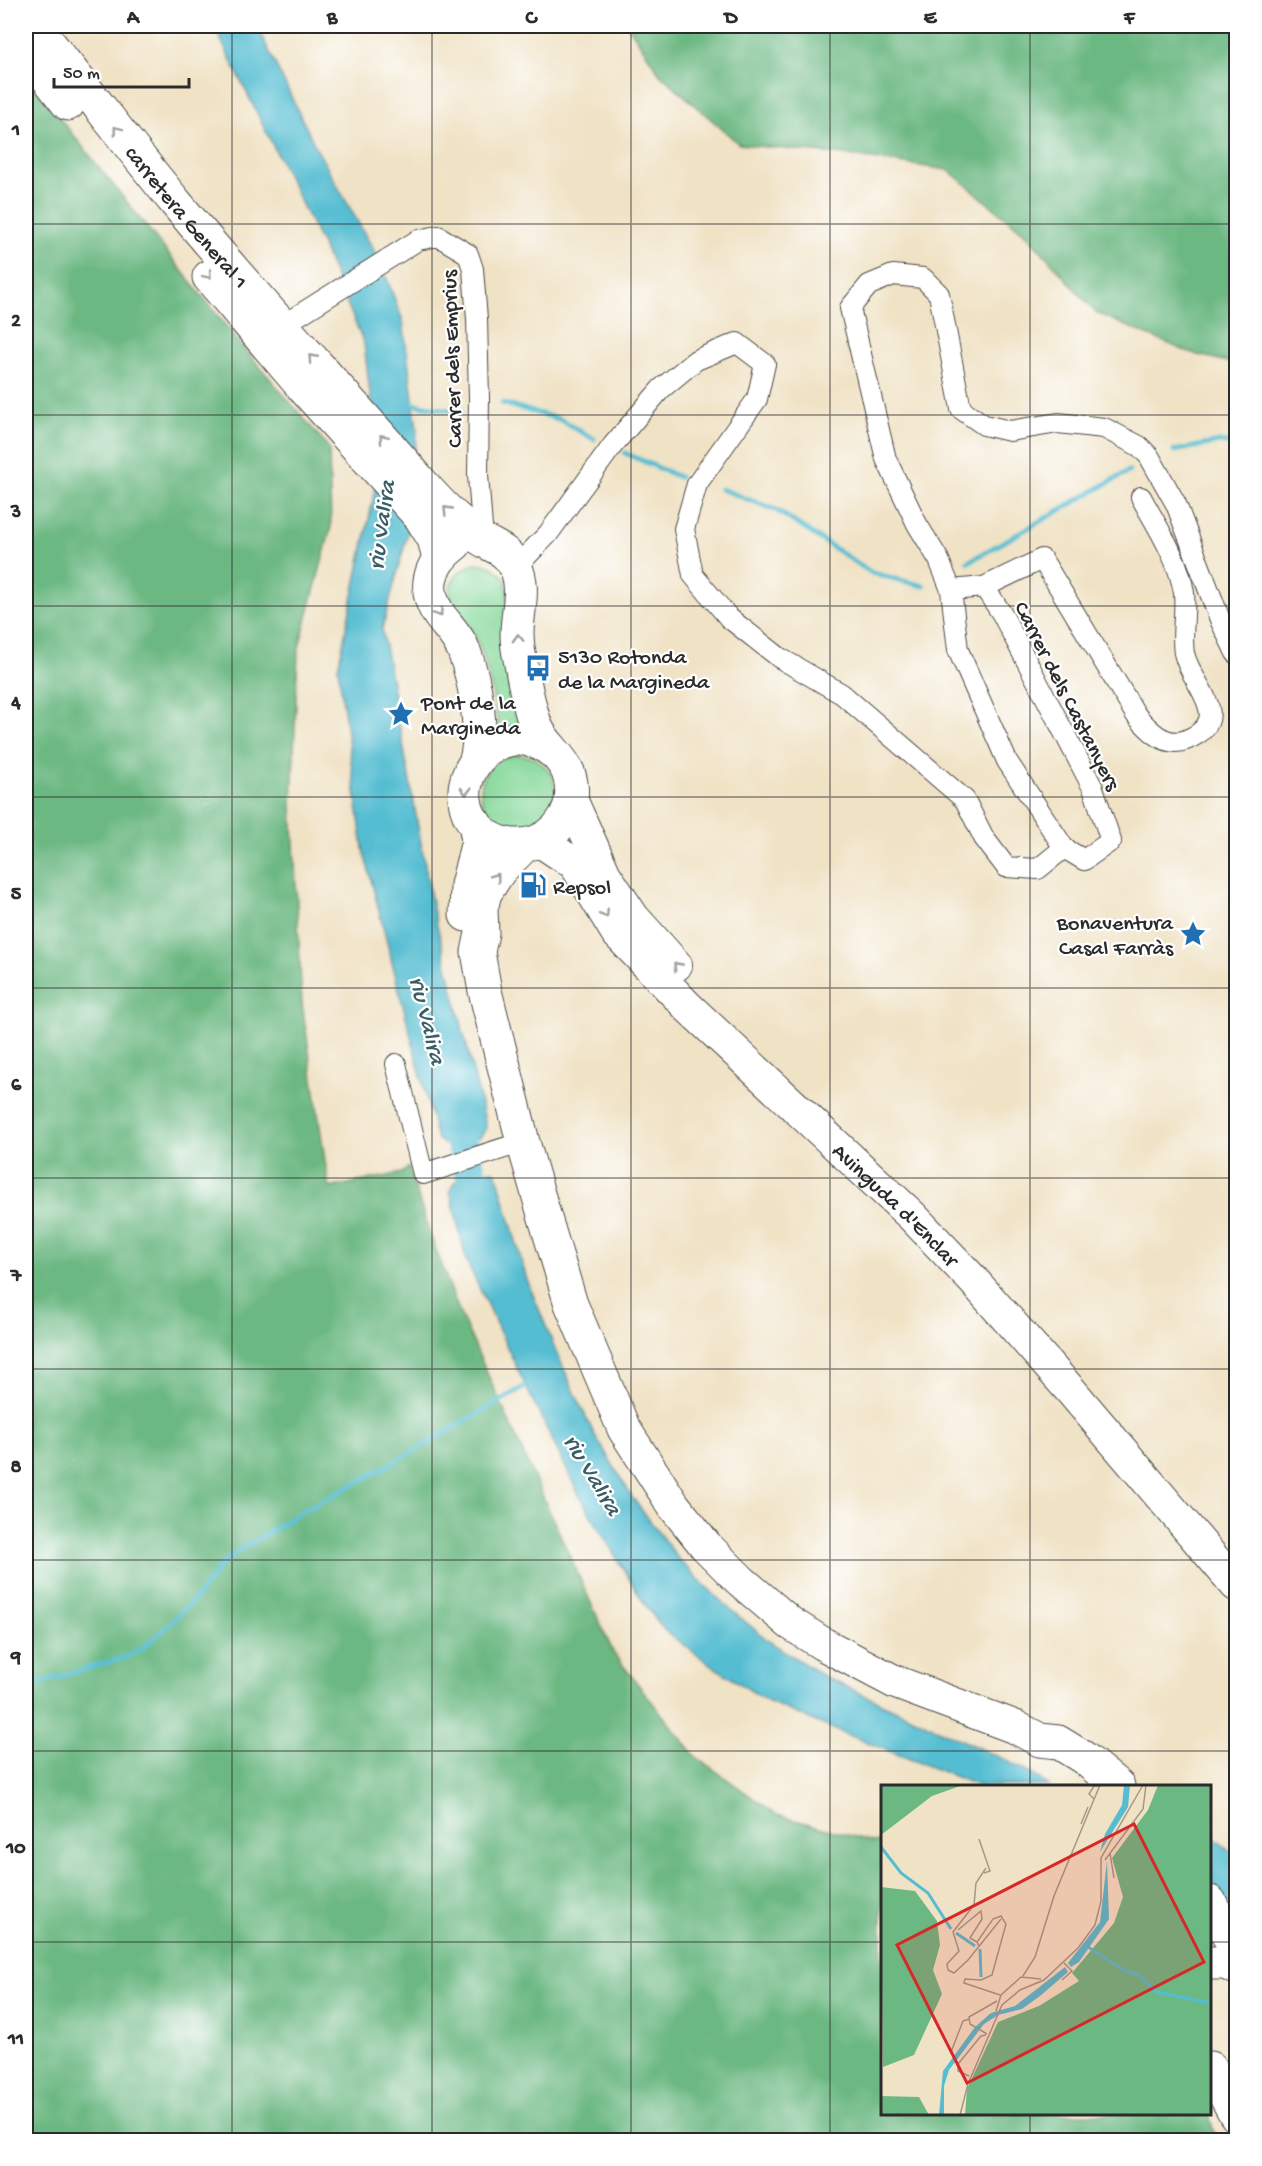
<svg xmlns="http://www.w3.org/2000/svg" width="1262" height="2166" font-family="'Gochi Hand',sans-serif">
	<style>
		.green { fill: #85d89a; stroke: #588262; stroke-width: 1.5 }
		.forest { fill: #6cb882; stroke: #4c7256; stroke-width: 1.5 }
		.water { fill: #54bdd1; stroke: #40747e; stroke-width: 1.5 }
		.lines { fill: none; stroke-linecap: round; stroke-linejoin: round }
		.stream { stroke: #54bdd1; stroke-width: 5 }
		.river { stroke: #54bdd1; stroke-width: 32 }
		.minor-casing { stroke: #494642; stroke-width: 22 }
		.primary-casing { stroke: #494642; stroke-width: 34 }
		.trunk-casing { stroke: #494642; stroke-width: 35 }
		.minor { stroke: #fff; stroke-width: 20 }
		.primary { stroke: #fff; stroke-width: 32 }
		.trunk { stroke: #fff; stroke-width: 33 }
		.oneway { stroke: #a0a0a0 }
		.grid { fill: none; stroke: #2b2b2b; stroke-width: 1.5; stroke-opacity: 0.55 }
		.labels { text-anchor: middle; stroke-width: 4.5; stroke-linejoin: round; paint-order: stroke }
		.street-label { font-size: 22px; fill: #2b2b2b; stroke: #fff }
		.poi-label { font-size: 22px; fill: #2b2b2b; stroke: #fff; text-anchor: start }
		.water-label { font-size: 24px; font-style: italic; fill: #395e65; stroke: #fff }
		.inset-river { fill: none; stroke: #54bdd1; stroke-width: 3 }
		.inset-road { fill: none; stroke: #a19987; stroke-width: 1.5 }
		.view { fill: #d62828; fill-opacity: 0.15; stroke: #d62828; stroke-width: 3 }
		.inset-edge { fill: none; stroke: #2b2b2b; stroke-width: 3 }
		.neatline { fill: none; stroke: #2b2b2b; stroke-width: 2 }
		.grid-label { font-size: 20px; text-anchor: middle; font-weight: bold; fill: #2b2b2b }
	</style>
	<rect width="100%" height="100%" fill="#fff"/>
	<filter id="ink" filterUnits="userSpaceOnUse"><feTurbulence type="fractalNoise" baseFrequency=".0167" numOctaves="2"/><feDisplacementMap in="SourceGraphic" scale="12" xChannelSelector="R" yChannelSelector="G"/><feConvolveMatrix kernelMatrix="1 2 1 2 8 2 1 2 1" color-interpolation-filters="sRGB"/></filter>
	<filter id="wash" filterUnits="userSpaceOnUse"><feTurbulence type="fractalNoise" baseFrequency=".008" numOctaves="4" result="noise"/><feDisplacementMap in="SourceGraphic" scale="24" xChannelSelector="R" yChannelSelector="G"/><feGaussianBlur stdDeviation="1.35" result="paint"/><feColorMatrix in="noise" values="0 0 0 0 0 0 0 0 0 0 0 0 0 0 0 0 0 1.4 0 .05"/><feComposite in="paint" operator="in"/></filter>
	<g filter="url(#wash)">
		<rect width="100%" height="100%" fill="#f0e2c5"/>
		<!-- green -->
		<path class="green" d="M477 563C490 565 499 569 506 581L520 727 499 733C495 704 489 665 476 638 469 624 451 612 450 595 449 577 462 568 477 563Z
			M481 792a37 37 0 1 1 74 0a37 37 0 1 1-74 0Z"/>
		<!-- forest -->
		<path class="forest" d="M628 26H1236V364L1190 353 1096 313 1028 236 948 170 844 155 739 144 660 74Z
			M26 76 243 347 329 448 331 528 298 651 292 805 302 1003 329 1188 402 1173 409 1167 427 1226 459 1311 614 1654 695 1756 777 1815 873 1842H882V2114H1209L1216 2140H26Z"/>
		<!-- water -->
		<path class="water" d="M214 26H257L316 148 380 261 403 321 417 430 407 536 382 629 433 909 485 1120 486 1129 480 1137 444 1144 437 1139 363 848 338 668 379 470 364 343 322 245Z
			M490 1170 496 1172 498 1178 527 1280 558 1356 593 1432 632 1497 679 1560 724 1604 770 1642 825 1677 1007 1761 1040 1779 1048 1786H979L833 1729 767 1701 714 1667 665 1631 645 1605 580 1497 516 1366 466 1260 450 1191 458 1178Z
			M1210 1835 1236 1855V1895L1210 1854Z"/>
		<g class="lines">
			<!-- stream -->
			<path class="stream" d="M407 403 461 412
				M502 403 559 419 594 439
				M1174 451 1219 442 1236 444
				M625 453 679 477
				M721 489 776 510 872 573 924 586
				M968 562 1129 471
				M26 1687 128 1656 144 1647 172 1622 200 1593 222 1564 238 1551 306 1509 375 1473 531 1383"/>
			<!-- river -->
			<path class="river" d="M449 1101 483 1214
				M1210 1877 1236 1891"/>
		</g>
	</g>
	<g filter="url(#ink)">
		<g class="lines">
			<!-- minor casing -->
			<g class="minor-casing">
				<path id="minor" d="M283 325 418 240 438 236 468 254 473 269 477 319 479 398 478 475 483 540
					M516 567 548 534 613 445 661 389 696 360 737 343 765 364 757 399 697 484 684 529 693 575 729 618 780 658 842 694 965 800 984 838 1006 867 1038 869 1064 848
					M984 587 1042 559 1136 715C1148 729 1165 748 1186 740 1237 719 1191 686 1184 653 1181 635 1186 612 1184 593 1179 559 1157 527 1141 497
					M951 590 984 587 1002 614 1093 788 1111 841 1084 860 1064 848 1007 761 958 650 951 590 939 560 917 524 886 459 850 308 869 285 893 275 923 278 939 294 961 409 984 425 1010 431 1058 423 1104 428 1139 446 1149 456 1176 504 1221 622 1236 653
					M396 1064 423 1174 523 1142"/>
			</g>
			<!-- primary casing -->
			<g class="primary-casing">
				<g id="primary">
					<path d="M571 799 605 875 633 917 676 965"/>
					<path id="s1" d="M540 841 575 864 617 933 688 1007 913 1217 973 1280 1072 1392 1236 1585"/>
				</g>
			</g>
			<!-- trunk casing -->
			<g class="trunk-casing">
				<g id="trunk">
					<path id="s2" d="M35 26C83 84 128 145 176 203 253 296 335 383 413 473 427 489 441 506 457 519 464 526 473 534 481 539 495 548 506 549 515 566 526 587 517 611 517 634 517 642 518 651 520 659 524 681 528 705 536 726 543 744 561 755 568 772 582 809 553 847 515 845 504 845 495 841 486 835 430 792 496 706 553 752"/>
					<path d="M26 50 68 104"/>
					<path d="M209 277 301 385 421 518 434 539 439 559"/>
					<path d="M455 544C427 565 421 592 443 620 451 630 459 638 464 651 475 680 484 730 476 760"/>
					<path d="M525 845 500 870 485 893 481 909 482 933 478 952 485 991 523 1142 545 1218 571 1304 624 1429 674 1506 706 1546 741 1581 790 1623 823 1644 895 1682 1015 1727 1040 1740 1058 1742 1084 1758 1118 1786"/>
					<path d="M466 915 467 885 478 841 475 823"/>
					<path d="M1210 1902 1236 1950"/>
					<path d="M1210 1963H1225L1236 1968"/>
					<path d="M1210 2068 1236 2115"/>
				</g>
			</g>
			<!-- minor -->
			<use href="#minor" class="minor"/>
			<!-- primary -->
			<use href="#primary" class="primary"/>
			<!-- trunk -->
			<use href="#trunk" class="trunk"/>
		</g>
		<!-- one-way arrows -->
		<defs><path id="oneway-chevron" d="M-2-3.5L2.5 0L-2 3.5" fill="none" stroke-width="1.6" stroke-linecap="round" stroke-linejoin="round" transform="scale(1.5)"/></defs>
		<g class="oneway">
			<use href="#oneway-chevron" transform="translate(117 130) rotate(-128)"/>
			<use href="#oneway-chevron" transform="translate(208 275) rotate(50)"/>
			<use href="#oneway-chevron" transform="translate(312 358) rotate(-132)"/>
			<use href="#oneway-chevron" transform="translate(383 438) rotate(-131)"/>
			<use href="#oneway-chevron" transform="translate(447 510) rotate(-134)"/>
			<use href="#oneway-chevron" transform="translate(439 613) rotate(57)"/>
			<use href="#oneway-chevron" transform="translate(518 638) rotate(-92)"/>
			<use href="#oneway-chevron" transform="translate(466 791) rotate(91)"/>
			<use href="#oneway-chevron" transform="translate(496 877) rotate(-53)"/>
			<use href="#oneway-chevron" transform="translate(605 914) rotate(59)"/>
			<use href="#oneway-chevron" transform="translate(677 966) rotate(-134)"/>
		</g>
	</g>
	<!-- grid -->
	<path class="grid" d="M232 26V2140M432 26V2140M631 26V2140M830 26V2140M1030 26V1786M26 224H1236M26 415H1236M26 606H1236M26 797H1236M26 988H1236M26 1178H1236M26 1369H1236M26 1560H1236M26 1751H1236M26 1942H882M1210 1942H1236M1030 2114V2140"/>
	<!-- icons -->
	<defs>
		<g id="bus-bare" transform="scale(2.07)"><path d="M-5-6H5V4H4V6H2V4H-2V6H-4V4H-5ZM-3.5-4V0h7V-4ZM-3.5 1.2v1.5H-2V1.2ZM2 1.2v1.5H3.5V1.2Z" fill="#1f6fb2" stroke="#fff" stroke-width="2.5" paint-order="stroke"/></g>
		<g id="sight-bare" transform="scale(2.07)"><path d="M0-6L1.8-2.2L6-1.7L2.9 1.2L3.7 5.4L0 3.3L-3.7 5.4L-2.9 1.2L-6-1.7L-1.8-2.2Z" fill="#1f6fb2" stroke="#fff" stroke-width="2.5" paint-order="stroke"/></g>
		<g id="fuel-bare" transform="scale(2.07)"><path d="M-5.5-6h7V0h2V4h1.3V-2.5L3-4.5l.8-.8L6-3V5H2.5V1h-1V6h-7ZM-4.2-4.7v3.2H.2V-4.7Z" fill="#1f6fb2" stroke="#fff" stroke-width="2.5" paint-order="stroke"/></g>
	</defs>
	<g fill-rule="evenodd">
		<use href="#bus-bare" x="538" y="668"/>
		<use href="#sight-bare" x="401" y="714"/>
		<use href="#fuel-bare" x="533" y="885"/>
		<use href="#sight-bare" x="1193" y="934"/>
	</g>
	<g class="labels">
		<!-- street labels -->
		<g class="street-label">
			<text dy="8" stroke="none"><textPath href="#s2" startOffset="244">carretera General 1</textPath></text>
			<text transform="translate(450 359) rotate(-92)" y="8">Carrer dels Emprius</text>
			<text transform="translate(1069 695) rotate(63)" y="8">Carrer dels Castanyers</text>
			<text dy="8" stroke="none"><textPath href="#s1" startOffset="512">Avinguda d'Enclar</textPath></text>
		</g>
		<!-- poi labels -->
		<g class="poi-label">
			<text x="558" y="663">5130 Rotonda<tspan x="558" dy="25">de la Margineda</tspan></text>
			<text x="421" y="709">Pont de la<tspan x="421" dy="25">Margineda</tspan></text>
			<text x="553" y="893">Repsol</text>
			<text x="1173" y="929" text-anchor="end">Bonaventura<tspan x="1173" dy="25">Casal Farràs</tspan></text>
		</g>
		<!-- water labels -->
		<g class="water-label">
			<text transform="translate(380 525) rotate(-82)" y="8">riu Valira</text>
			<text transform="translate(429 1020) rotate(76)" y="8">riu Valira</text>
			<text transform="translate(594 1474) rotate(59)" y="8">riu Valira</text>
		</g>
	</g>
	<!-- overview -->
	<g transform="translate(881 1785)">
		<rect width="330" height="330" fill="#f0e2c5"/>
		<path d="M0 0H82L51 11 0 50ZM277 0H330V330H84L86 304 117 237 158 221 198 196 191 188 233 138 242 112 231 73 267 25ZM0 102 34 106 56 136 59 160 52 185 61 209 33 270 2 282ZM0 311 38 312 48 330H0Z" fill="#6cb882"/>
		<path d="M243 0H249L247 22 219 67 224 49 241 20ZM226 76 228 134 198 177 190 182 187 178 219 137ZM184 182 187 187 159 211 141 224 117 230 103 239 68 285 63 301V330H58L62 286 94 242 110 228 134 221Z" fill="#54bdd1"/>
		<path class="inset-river" d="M0 62 20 88 47 108 70 144M75 148 94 161M207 162 243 185 258 190 275 207 330 218M99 164 100 192"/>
		<path class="inset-road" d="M213 14 208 9 213 1H218M200 39 207 22M98 54 109 86 103 88M229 68 233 93M224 75 262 24 265 0M105 83 95 98 93 120 72 147 78 166 66 179 67 185 73 188 87 175 120 134M77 145 100 126 101 134 89 153 96 157M98 161 96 157 112 134 120 131 125 139 111 190 100 195 84 194 83 198 119 210M142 191 154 172 173 111 219 0M181 195 191 186 183 178M115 226 120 210 140 192 160 194M106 249 89 239 88 232 116 216M70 267 82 236 88 234M88 291 77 286V279L100 251 105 250M79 330 87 299 121 220 139 205 163 195 197 163 214 140 220 116V73L262 0"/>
		<path class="view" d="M253 39 323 177 86 298 16 160Z"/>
		<rect width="330" height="330" class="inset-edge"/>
	</g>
	<!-- margin -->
	<rect width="1262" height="2166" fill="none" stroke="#fff" stroke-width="66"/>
	<!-- scale -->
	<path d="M54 78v9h135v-9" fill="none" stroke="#2b2b2b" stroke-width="3"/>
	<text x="63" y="78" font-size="18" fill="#2b2b2b" stroke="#ffffff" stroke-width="4.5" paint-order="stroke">50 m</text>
	<rect x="33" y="33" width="1196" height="2100" class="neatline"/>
	<g class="grid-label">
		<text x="133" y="23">A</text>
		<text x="332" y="23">B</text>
		<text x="531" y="23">C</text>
		<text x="731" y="23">D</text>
		<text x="930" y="23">E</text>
		<text x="1129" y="23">F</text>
		<text x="16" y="135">1</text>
		<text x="16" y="326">2</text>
		<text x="16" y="517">3</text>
		<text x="16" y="708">4</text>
		<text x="16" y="899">5</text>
		<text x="16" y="1090">6</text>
		<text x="16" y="1281">7</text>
		<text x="16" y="1472">8</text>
		<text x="16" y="1663">9</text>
		<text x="16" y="1853">10</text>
		<text x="16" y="2044">11</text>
	</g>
</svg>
